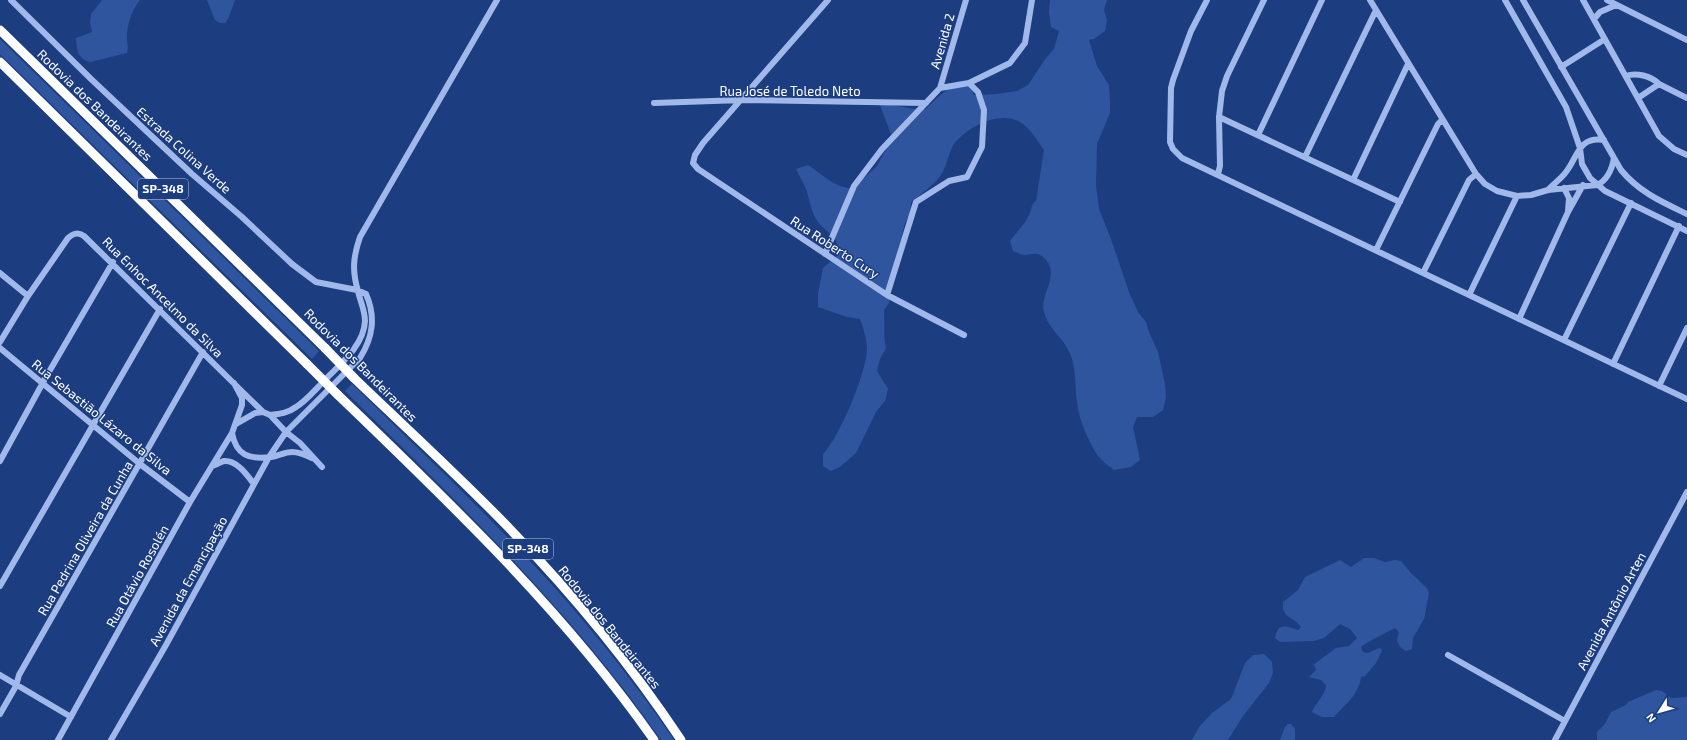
<svg xmlns="http://www.w3.org/2000/svg" width="1687" height="740" font-family="'Exo 2',sans-serif">
	<style>
		.green { fill: #2f559f }
		.lines { fill: none; stroke-linecap: round; stroke-linejoin: round }
		.minor { stroke: #a0b9ea; stroke-width: 6 }
		.highway { stroke: #fff; stroke-width: 9 }
		.highway-bridge { stroke: #fff; stroke-width: 9 }
		.labels { text-anchor: middle; stroke-width: 3; stroke-linejoin: round; paint-order: stroke }
		.shield { fill: #1c3d80; stroke: #bbc5d9; stroke-width: 1 }
		.shield-label { font-size: 12px; font-weight: bold; fill: #fff }
		.street-label { font-size: 13px; fill: #fff; stroke: #1c3d80 }
	</style>
	<rect width="100%" height="100%" fill="#1c3d80"/>
	<!-- green -->
	<path class="green" d="M102 0H140C133 8 128 22 127 33 126 40 129 46 127 53L90 62C77 58 77 50 76 38L92 32 90 22 91 14Z
		M207 0H235L228 19 225 23H220L215 20Z
		M1050 0H1107L1104 10 1107 20 1105 31 1094 39 1089 40 1097 66 1109 85 1110 101V113L1097 144 1096 185 1099 209 1111 239 1129 292 1138 312 1146 322 1149 332 1158 352 1165 384 1166 398 1163 410 1153 417H1137L1133 427 1140 460 1131 467 1114 470C1109 466 1102 461 1098 456 1088 441 1079 420 1077 402 1075 388 1076 369 1071 356 1066 340 1048 329 1044 312 1039 294 1062 275 1044 258 1037 251 1032 255 1024 255 1021 255 1016 252 1013 251L1010 241C1016 232 1025 225 1029 215 1032 209 1031 204 1036 201L1044 150C1037 140 1030 128 1020 122 999 110 967 127 954 144 948 154 947 166 941 175 933 186 921 194 911 202L910 214 905 223 896 257 889 303 884 310C885 323 883 336 886 348L880 359 877 371 888 389 885 401 876 412 856 453 840 467 831 471 823 466V454C840 436 866 374 867 349 867 341 863 326 860 319L847 317 818 307V293L823 268 839 254C837 231 826 235 816 219 811 211 809 198 806 189 803 182 799 175 796 169L808 165C825 176 834 188 856 189L862 180 877 166 892 137 880 105C897 103 910 111 926 109 938 97 948 86 965 81L972 88 974 95 996 94 1017 91 1028 85 1046 58 1054 49 1059 31 1051 27 1049 13Z
		M0 39 319 351 312 359 0 54Z
		M352 384C412 443 473 500 530 561 583 617 631 677 674 740H661C571 610 457 502 345 391Z
		M1364 558H1374L1385 562 1395 560 1401 561 1411 573 1427 588 1429 593 1424 619 1413 638 1412 649 1406 651 1400 647 1397 640 1399 632 1395 628 1370 641 1361 647 1363 652 1368 653 1379 648 1381 649 1382 651 1376 663 1365 676 1361 677C1359 694 1345 705 1334 717H1322L1312 712C1316 702 1325 696 1326 685L1321 680 1309 677 1316 670 1315 666 1313 665 1336 648 1349 646 1357 638 1350 629 1340 624 1324 638 1314 641 1280 642 1275 638C1278 622 1286 626 1298 630L1301 627C1294 616 1281 619 1283 602L1298 590 1305 577 1340 560 1351 567Z
		M1264 654 1272 662 1273 673 1269 683 1243 716 1228 740H1192L1199 727 1212 713 1231 699 1245 663 1253 655Z
		M1656 690 1662 691 1671 698 1687 697V740H1597V732L1605 724 1611 712 1626 705 1628 702Z
		M1288 724H1291L1295 729V740H1280L1285 727Z"/>
	<g class="lines">
		<!-- minor -->
		<path class="minor" d="M11 0 91 79 192 174 242 217 292 264 316 282 357 290 366 294C376 317 373 337 360 358L286 432 269 457 166 645 111 740
			M828 0 703 143 695 155 693 163 698 169 887 295 964 335
			M1207 0 1191 31 1173 80 1171 88 1170 142 1173 149 1182 158 1687 399
			M1370 0 1476 174 1485 184 1497 191 1517 196 1531 195 1548 190 1597 185C1608 180 1612 169 1614 158
			M1505 0 1566 107 1580 148 1582 164 1590 178 1605 191 1687 231
			M1523 0 1621 170C1639 192 1662 202 1687 214
			M1583 0 1659 136 1674 149 1687 155
			M1607 0 1687 40
			M1594 19 1600 12 1616 5
			M1561 67 1605 39
			M1626 76C1636 72 1651 76 1659 84L1687 98
			M969 83 1010 63 1025 43 1032 0
			M1638 98 1659 84
			M654 103 742 100 926 103
			M1219 117 1400 202
			M1258 135 1322 0
			M1305 157 1376 10
			M1218 174 1220 166 1219 117 1222 91 1227 76 1264 0
			M1353 180 1408 64
			M1564 188 1569 198 1568 211
			M1548 190C1553 184 1561 179 1566 172 1578 157 1578 136 1604 140
			M1376 250 1438 124 1442 120
			M825 254 854 186 882 149 940 88 966 0
			M0 273 28 296
			M1423 273 1469 180 1476 174
			M887 295 916 202 949 181 967 177 982 147 984 110 978 92 969 83 940 88
			M1469 295 1517 196
			M1519 319 1568 212 1583 185
			M1564 340 1631 203
			M0 342 28 296 68 238C74 233 78 232 84 236L263 412
			M0 348 140 464 190 502
			M1613 364 1679 226
			M1659 386 1687 328
			M270 415C280 414 288 413 296 407 306 401 314 391 323 382 339 365 364 346 365 321 365 310 360 301 358 291 352 271 353 257 360 237L497 0
			M236 424 255 413 263 412 270 415 286 432 300 443 322 467
			M232 433C236 455 249 460 271 457 278 456 285 452 292 452 299 452 306 455 312 458
			M0 461 46 377 113 262
			M212 466C216 465 220 462 224 461 237 460 247 475 254 484
			M0 586 160 309
			M1448 655 1565 721
			M0 675 71 717
			M0 714 16 686 19 675 203 352
			M58 740 190 502 232 433 242 405V398L234 383
			M1555 740 1687 492"/>
		<!-- highway -->
		<path class="highway" d="M0 30 325 348
			M0 62 307 364
			M354 378C406 428 460 477 510 529 572 593 632 666 681 740
			M338 395C450 503 564 611 654 740"/>
		<!-- highway-bridge -->
		<path class="highway-bridge" d="M325 348 354 378
			M307 364 338 395"/>
	</g>
	<g class="labels">
		<!-- shield labels -->
		<g class="shield">
			<rect x="138" y="179" width="50" height="20" rx="3"/>
			<rect x="503" y="539" width="50" height="20" rx="3"/>
		</g>
		<g class="shield-label">
			<text x="163" y="193">SP-348</text>
			<text x="528" y="553">SP-348</text>
		</g>
		<!-- street labels -->
		<g class="street-label">
			<text transform="translate(942 41) rotate(-74)" y="5">Avenida 2</text>
			<text x="790" y="96">Rua José de Toledo Neto</text>
			<text transform="translate(95 105) rotate(44)" y="5">Rodovia dos Bandeirantes</text>
			<text transform="translate(184 150) rotate(42)" y="5">Estrada Colina Verde</text>
			<text transform="translate(835 247) rotate(33)" y="5">Rua Roberto Cury</text>
			<text transform="translate(163 297) rotate(45)" y="5">Rua Enhoc Ancelmo da Silva</text>
			<text transform="translate(361 365) rotate(45)" y="5">Rodovia dos Bandeirantes</text>
			<text transform="translate(102 417) rotate(39)" y="5">Rua Sebastião Lázaro da Silva</text>
			<text transform="translate(85 538) rotate(-60)" y="5">Rua Pedrina Oliveira da Cunha</text>
			<text transform="translate(137 576) rotate(-61)" y="5">Rua Otávio Rosolén</text>
			<text transform="translate(188 581) rotate(-61)" y="5">Avenida da Emancipação</text>
			<text transform="translate(1611 611) rotate(-62)" y="5">Avenida Antônio Arten</text>
			<text transform="translate(610 627) rotate(51)" y="5">Rodovia dos Bandeirantes</text>
		</g>
	</g>
	<!-- north arrow -->
	<g transform="translate(1659 712) rotate(233)" stroke="#1c3d80" stroke-width="3" paint-order="stroke">
	<path d="M0-3L7 15L0 10L-7 15Z" fill="#ffffff"/>
	<text y="-6" font-size="11" font-weight="bold" text-anchor="middle" fill="#ffffff">N</text>
	</g>
</svg>
